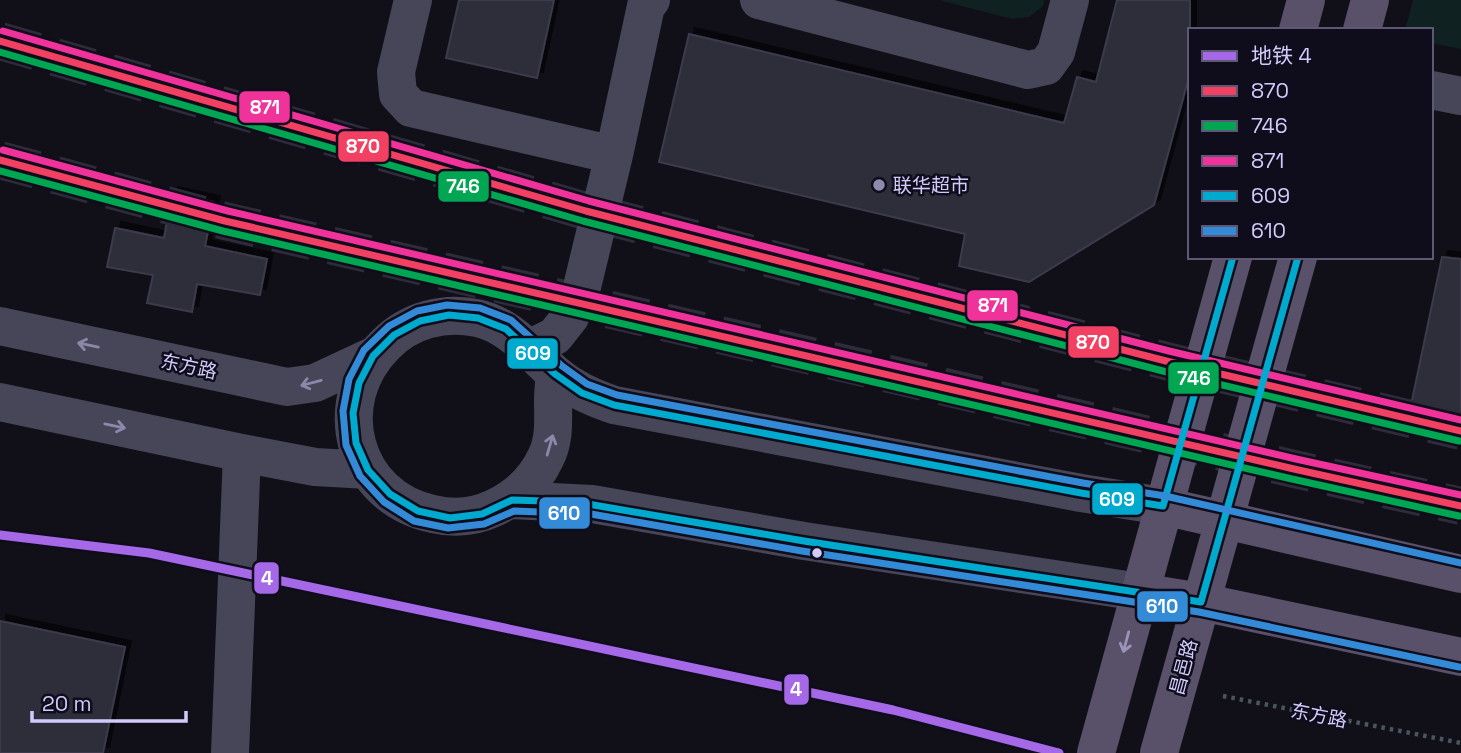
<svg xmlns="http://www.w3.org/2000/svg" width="1461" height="753" font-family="'Space Grotesk','Noto Sans SC',sans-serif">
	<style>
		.green { fill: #102122 }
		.building { fill: #2f2d3a; stroke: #3c3a4c; stroke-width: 2; filter: url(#shadow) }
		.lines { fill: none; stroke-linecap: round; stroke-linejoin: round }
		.major-tunnel { stroke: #2e2c3a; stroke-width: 38; stroke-dasharray: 38 19; stroke-linecap: butt }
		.path { stroke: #495660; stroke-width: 4.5; stroke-dasharray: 3.5 5; stroke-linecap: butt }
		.minor { stroke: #474658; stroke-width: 38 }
		.major { stroke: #595069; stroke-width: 38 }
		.bus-1-casing { stroke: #0f0d1b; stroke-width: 12 }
		.bus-2-casing { stroke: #0f0d1b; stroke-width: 12 }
		.bus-3-casing { stroke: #0f0d1b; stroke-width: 12 }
		.bus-4-casing { stroke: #0f0d1b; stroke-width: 12 }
		.bus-5-casing { stroke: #0f0d1b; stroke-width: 12 }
		.bus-1 { stroke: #f24062; stroke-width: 7 }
		.bus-2 { stroke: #00a651; stroke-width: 7 }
		.bus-3 { stroke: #ef339a; stroke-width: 7 }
		.bus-4 { stroke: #00a9ce; stroke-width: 7 }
		.bus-5 { stroke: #338bd7; stroke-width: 7 }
		.metro-1-casing { stroke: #0f0d1b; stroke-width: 14 }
		.metro-1 { stroke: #a569e7; stroke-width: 9 }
		.oneway { stroke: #8c88aa }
		.oneway2 { stroke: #9b94b9 }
		.poi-dot { fill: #8e8aac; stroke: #0f0d1b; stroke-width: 2.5 }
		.bus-dot { fill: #d1cbfb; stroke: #0f0d1b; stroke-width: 2.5 }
		.labels { text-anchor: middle; stroke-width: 5; stroke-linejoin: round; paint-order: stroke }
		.poi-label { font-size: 19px; fill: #d1cbfb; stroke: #0f0d1b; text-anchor: start }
		.street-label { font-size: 19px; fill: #d1cbfb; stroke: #0f0d1b }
		.line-badge { stroke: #0f0d1b; stroke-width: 2.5 }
		.badge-label { font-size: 19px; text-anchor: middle; font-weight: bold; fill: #fff }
	</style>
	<defs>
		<filter id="shadow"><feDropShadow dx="6" dy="-6" stdDeviation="0" flood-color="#0009"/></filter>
	</defs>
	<rect width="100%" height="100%" fill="#111018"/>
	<!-- green -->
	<path class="green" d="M939 0H1044L1043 6 1029 17 1012 19Z
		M1413 0H1461V49L1431 43V30H1405Z"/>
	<!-- building -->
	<path class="building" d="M459 0H554L537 78 446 58Z
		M1117 0H1190V73L1154 205 1029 282 959 266 965 234 659 162 689 34 1064 123 1077 77 1096 82Z
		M172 193 214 202 205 246 267 259 260 295 197 284 192 312 147 303 153 275 107 267 115 228 164 238Z
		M1442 257 1461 259V415L1411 405Z
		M0 621 125 647 103 753H0Z"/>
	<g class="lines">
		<!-- major-tunnel -->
		<path class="major-tunnel" d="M0 41 586 211 1166 361 1461 431
			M0 160 225 221 898 376 1294 469 1461 506"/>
		<!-- path -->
		<path class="path" d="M1284 479 1461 518
			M1223 696 1461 743"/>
		<!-- minor -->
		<path class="minor" d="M413 0 396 72 398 94 411 108 614 155
			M759 0 1028 70 1046 66 1056 52 1070 0
			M1431 90 1461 96
			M0 326 287 387 315 383 373 356
			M529 349 555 336 570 317 581 291 614 155 646 6 651 0
			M555 374C554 383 553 392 553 400 553 420 555 439 546 457 535 481 518 497 494 508 475 517 454 519 433 514 352 497 328 402 385 345 409 320 444 311 477 318 510 325 530 352 554 373 573 389 591 397 614 405L1081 493 1163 506
			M0 402 242 453 315 467 368 470
			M512 500 592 504 804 541 1140 592
			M230 753 242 453"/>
		<!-- major -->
		<path class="major" d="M1298 30 1306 0
			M1362 30 1370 0
			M1163 506 1461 574
			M1140 592 1201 602 1461 657
			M1096 753 1233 257
			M1159 753 1298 257"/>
		<!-- bus-1 casing -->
		<g class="bus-1-casing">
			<path id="bus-1" d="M0 41 586 211 1166 361 1461 431
				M0 160 225 221 1294 469 1461 506"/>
		</g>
		<!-- bus-2 casing -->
		<g class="bus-2-casing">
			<path id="bus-2" d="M0 52 583 221 1163 371 1459 441
				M0 171 223 231 1292 479 1459 516"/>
		</g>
		<!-- bus-3 casing -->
		<g class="bus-3-casing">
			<path id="bus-3" d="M3 31 589 201 1169 351 1461 420
				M3 150 228 211 1296 459 1461 495"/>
		</g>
		<!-- bus-4 casing -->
		<g class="bus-4-casing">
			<path id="bus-4" d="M1233 257 1163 506 1081 493 614 405 582 393 555 374 506 329 478 318 449 315 420 321 394 335 373 356 359 383 353 413 356 443 368 470 390 494 418 511 450 518 482 514 512 500 576 502 804 541 1201 602 1298 257"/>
		</g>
		<!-- bus-5 casing -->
		<g class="bus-5-casing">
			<path id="bus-5" d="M1459 667 1199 612 802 551 591 514 514 511 484 524 448 528 414 521 384 502 360 476 346 445 343 411 349 379 364 350 389 326 417 311 447 305 480 308 511 320 562 366 587 384 617 395 1083 483 1165 496 1461 563"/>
		</g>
		<!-- bus-1 -->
		<use href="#bus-1" class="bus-1"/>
		<!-- bus-2 -->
		<use href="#bus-2" class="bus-2"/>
		<!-- bus-3 -->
		<use href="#bus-3" class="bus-3"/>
		<!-- bus-4 -->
		<use href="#bus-4" class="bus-4"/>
		<!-- bus-5 -->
		<use href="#bus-5" class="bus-5"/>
		<!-- metro-1 casing -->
		<g class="metro-1-casing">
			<path id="metro-1" d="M0 535 149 553 893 710 1059 753"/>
		</g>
		<!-- metro-1 -->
		<use href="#metro-1" class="metro-1"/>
	</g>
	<!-- one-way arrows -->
	<defs><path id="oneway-shaft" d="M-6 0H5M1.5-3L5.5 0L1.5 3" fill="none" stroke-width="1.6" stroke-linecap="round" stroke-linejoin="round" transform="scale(1.75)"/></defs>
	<g class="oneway">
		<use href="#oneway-shaft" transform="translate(88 345) rotate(-168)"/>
		<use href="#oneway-shaft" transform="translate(311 383) rotate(165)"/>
		<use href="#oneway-shaft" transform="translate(115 426) rotate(12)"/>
		<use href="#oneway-shaft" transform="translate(550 445) rotate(-74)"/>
	</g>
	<use class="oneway2" href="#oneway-shaft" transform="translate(1126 642) rotate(105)"/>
	<!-- markers -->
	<circle class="poi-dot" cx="879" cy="185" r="7"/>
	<circle class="bus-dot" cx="817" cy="553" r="6"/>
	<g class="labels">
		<!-- poi labels -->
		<g class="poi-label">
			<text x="893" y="192">联华超市</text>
		</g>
		<!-- street labels -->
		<g class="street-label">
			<text transform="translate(189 366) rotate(12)" y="7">东方路</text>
			<text transform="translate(1183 667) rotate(-75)" y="7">昌邑路</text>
			<text transform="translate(1319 715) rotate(11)" y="7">东方路</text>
		</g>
	</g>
	<g class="line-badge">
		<rect x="238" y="90" width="53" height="34" rx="7" fill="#ef339a"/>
		<rect x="337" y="130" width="53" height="33" rx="7" fill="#f24062"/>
		<rect x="437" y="170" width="53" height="33" rx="7" fill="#00a651"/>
		<rect x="966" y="289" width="53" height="33" rx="7" fill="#ef339a"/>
		<rect x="1067" y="325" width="53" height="34" rx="7" fill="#f24062"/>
		<rect x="506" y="337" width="53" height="33" rx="7" fill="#00a9ce"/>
		<rect x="1167" y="361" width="53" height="34" rx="7" fill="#00a651"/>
		<rect x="1091" y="482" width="53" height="34" rx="7" fill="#00a9ce"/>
		<rect x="538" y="496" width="53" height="34" rx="7" fill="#338bd7"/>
		<rect x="253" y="561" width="27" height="34" rx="7" fill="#a569e7"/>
		<rect x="1136" y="590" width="53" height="33" rx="7" fill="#338bd7"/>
		<rect x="783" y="673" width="27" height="33" rx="7" fill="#a569e7"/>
	</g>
	<g class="badge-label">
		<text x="265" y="114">871</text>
		<text x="363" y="153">870</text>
		<text x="463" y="193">746</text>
		<text x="993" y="312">871</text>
		<text x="1093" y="349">870</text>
		<text x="533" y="360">609</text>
		<text x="1194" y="385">746</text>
		<text x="1117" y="506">609</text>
		<text x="564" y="520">610</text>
		<text x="267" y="585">4</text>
		<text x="1162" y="613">610</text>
		<text x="796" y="696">4</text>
	</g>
	<!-- legend -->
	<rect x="1188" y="28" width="245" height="231" fill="#0f0d1b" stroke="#5d5975" stroke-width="2"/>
	<rect x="1202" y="51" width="35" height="10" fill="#a569e7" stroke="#5d5975" stroke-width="2"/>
	<text x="1251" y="63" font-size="21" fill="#d1cbfb">地铁 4</text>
	<rect x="1202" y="86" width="35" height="10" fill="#f24062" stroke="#5d5975" stroke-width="2"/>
	<text x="1251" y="98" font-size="21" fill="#d1cbfb">870</text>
	<rect x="1202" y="121" width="35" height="10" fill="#00a651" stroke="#5d5975" stroke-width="2"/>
	<text x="1251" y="133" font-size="21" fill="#d1cbfb">746</text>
	<rect x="1202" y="156" width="35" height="10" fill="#ef339a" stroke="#5d5975" stroke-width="2"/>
	<text x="1251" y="168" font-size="21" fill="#d1cbfb">871</text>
	<rect x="1202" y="191" width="35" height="10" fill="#00a9ce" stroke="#5d5975" stroke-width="2"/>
	<text x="1251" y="203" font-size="21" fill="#d1cbfb">609</text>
	<rect x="1202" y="226" width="35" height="10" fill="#338bd7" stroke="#5d5975" stroke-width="2"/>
	<text x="1251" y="238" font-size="21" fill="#d1cbfb">610</text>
	<!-- scale -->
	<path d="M32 711v10h154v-10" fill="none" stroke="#d1cbfb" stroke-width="3.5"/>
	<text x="42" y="711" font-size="21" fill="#d1cbfb" stroke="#0f0d1b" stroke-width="5" paint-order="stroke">20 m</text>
</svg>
